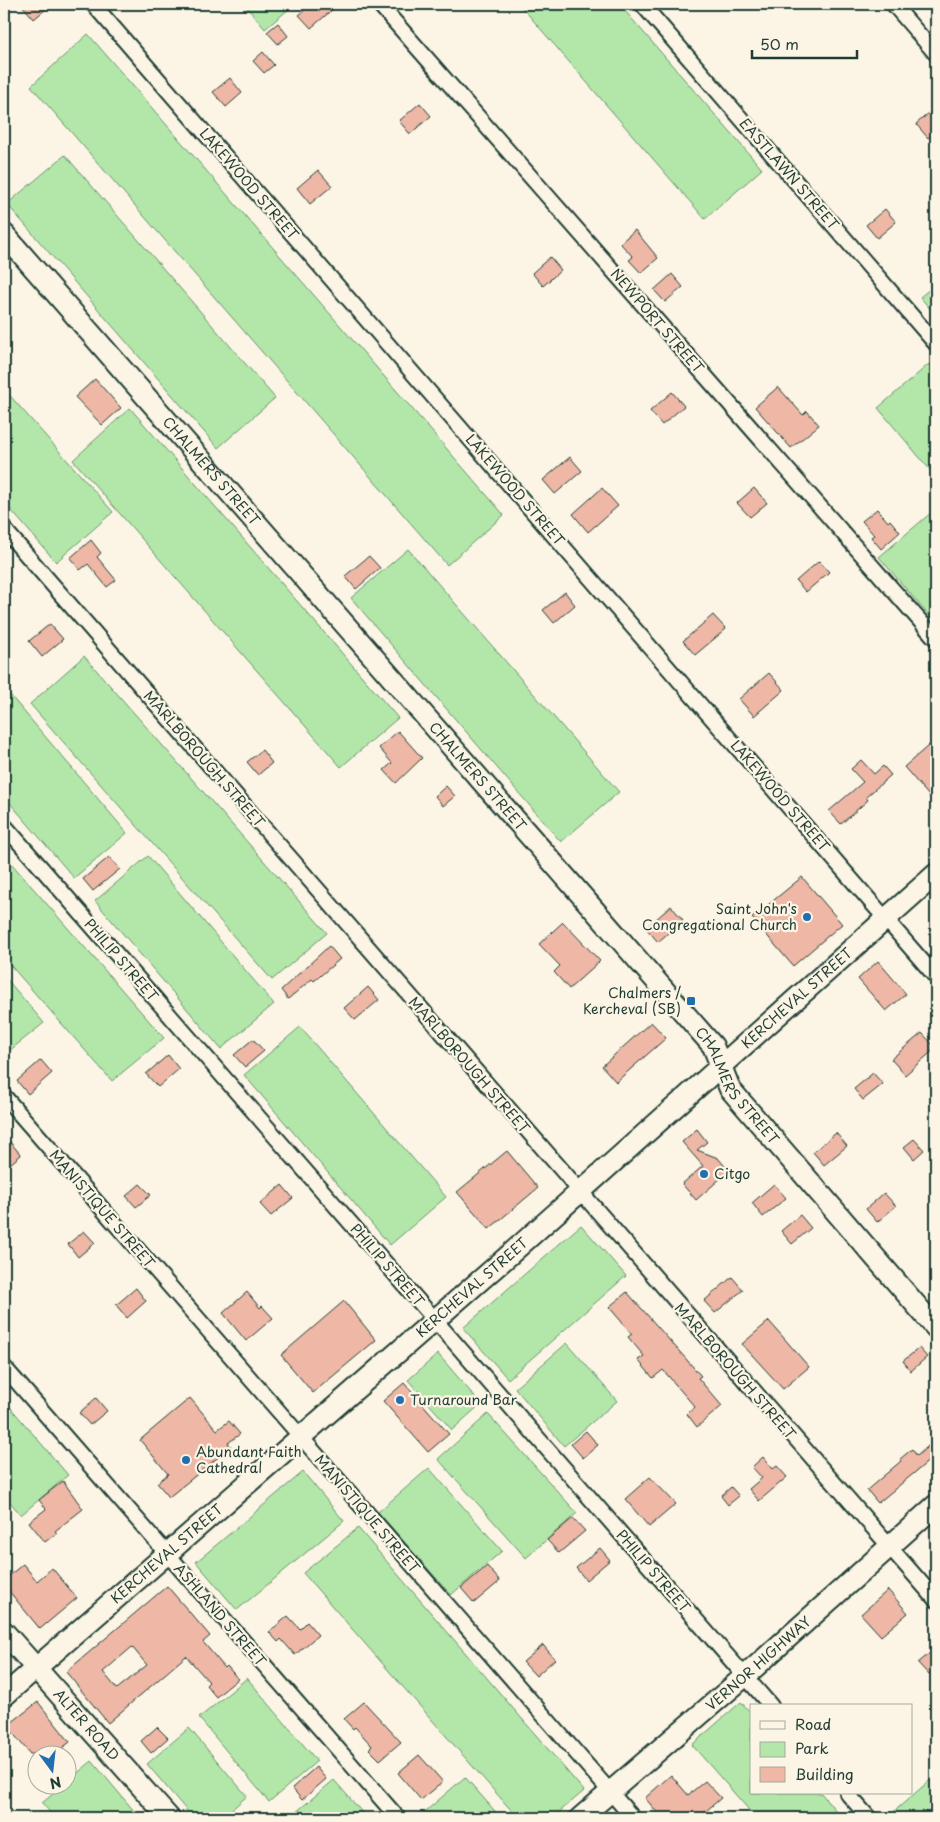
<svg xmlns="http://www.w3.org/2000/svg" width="940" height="1822" font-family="'Playpen Sans',sans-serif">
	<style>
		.green { fill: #b2e7a9; stroke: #68926e }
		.building { fill: #efb7a5; stroke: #1f3d34; fill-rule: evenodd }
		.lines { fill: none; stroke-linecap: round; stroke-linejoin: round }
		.street-casing { stroke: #1f3d34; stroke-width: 18 }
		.secondary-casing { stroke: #1f3d34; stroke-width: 24 }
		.street { stroke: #fcf5e5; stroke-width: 14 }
		.secondary { stroke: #fcf5e5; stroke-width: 20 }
		.poi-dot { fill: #1f6fb2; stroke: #fcf5e5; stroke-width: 2 }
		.labels { text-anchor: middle; stroke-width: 4.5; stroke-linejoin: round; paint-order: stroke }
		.street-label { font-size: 14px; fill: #1f3d34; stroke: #fcf5e5 }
		.poi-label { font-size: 14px; fill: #1f3d34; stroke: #fcf5e5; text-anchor: start }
	</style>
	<rect width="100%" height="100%" fill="#fcf5e5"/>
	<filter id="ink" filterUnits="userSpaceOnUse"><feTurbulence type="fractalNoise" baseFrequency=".02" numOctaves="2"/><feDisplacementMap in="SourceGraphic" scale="10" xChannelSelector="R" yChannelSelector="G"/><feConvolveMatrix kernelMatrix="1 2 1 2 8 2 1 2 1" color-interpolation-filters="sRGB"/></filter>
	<g filter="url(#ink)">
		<!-- green -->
		<path class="green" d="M244 4H295L265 29Z
			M519 4H619L762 169 705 219Z
			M88 34 504 515 447 565 31 86Z
			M65 155 275 398 218 448 7 204Z
			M936 284V316L920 297Z
			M929 364 936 372V477L878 408Z
			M4 389 113 512 56 562 4 502Z
			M130 408 398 718 341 767 73 460Z
			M932 512 936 516V624L879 557Z
			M408 549 619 792 561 842 351 598Z
			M84 656 327 933 272 980 30 704Z
			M4 688 127 833 74 878 4 796Z
			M4 855 164 1038 112 1081 4 958Z
			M148 856 274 1004 221 1049 95 901Z
			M4 976 44 1023 4 1055Z
			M300 1027 446 1197 390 1245 244 1075Z
			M581 1225 626 1276 508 1379 463 1328Z
			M567 1343 617 1401 564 1446 515 1388Z
			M438 1354 481 1404 452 1430 408 1380Z
			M4 1400 68 1475 21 1515 4 1495Z
			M488 1414 577 1513 526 1558 438 1459Z
			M429 1468 502 1551 451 1595 378 1512Z
			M303 1472 344 1521 237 1610 196 1562Z
			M358 1528 584 1791 552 1818H518L303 1573Z
			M247 1678 317 1761 269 1802 199 1718Z
			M741 1702 751 1713V1793H821L842 1818H756L692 1745Z
			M189 1728 247 1796 222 1818H193L147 1764Z
			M92 1761 140 1818H55L42 1803 64 1785 68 1784V1781Z
			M936 1775V1818H892L890 1815Z
			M465 1777 501 1818H420L419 1817Z
			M334 1780 367 1818H289Z"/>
		<!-- building -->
		<path class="building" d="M21 4H52L34 19Z
			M312 4H339L311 28 299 15Z
			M278 23 288 36 278 44 267 32Z
			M263 52 274 65 264 73 253 61Z
			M230 78 242 93 226 107 213 92Z
			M420 103 431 116 410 134 399 121Z
			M936 107V131L928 138 916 124Z
			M318 170 332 186 310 204 297 188Z
			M885 209 896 222 877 238 866 225Z
			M635 230 658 258 641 273 629 260 633 257 620 243Z
			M550 257 561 270 543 286 532 273Z
			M672 274 683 287 665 302 654 290Z
			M95 379 121 408 102 425 75 397Z
			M778 387 803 415 807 411 819 425 791 448 755 407Z
			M672 392 684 406 662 425 650 411Z
			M570 457 582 471 555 494 543 480Z
			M602 488 618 506 588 532 573 514Z
			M754 488 767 503 750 517 737 503Z
			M877 509 888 522 890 520 900 532 881 549 871 537 874 535 862 521Z
			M91 540 101 553 97 557 116 580 107 587 88 564 80 570 70 558Z
			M369 556 380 568 356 589 345 576Z
			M819 561 829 572 806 592 796 581Z
			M565 592 575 605 554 623 543 610Z
			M713 615 726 629 695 655 683 641Z
			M50 624 63 639 42 657 29 641Z
			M769 673 784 690 754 716 739 699Z
			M398 731 422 758 396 783 384 770 392 763 379 748Z
			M936 739V804L904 767Z
			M262 750 272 763 258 775 247 762Z
			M861 760 874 774 883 766 891 775 866 797 868 800 841 824 829 811 863 782 851 769Z
			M446 786 455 796 443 806 435 796Z
			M109 857 120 869 93 891 83 879Z
			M802 877 842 924 793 966 752 918Z
			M671 906 683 920 658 942 646 928Z
			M563 922 600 961 569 989 554 972 560 966 539 944Z
			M329 946 340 959 314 981 312 979 288 999 281 990Z
			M878 961 906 994 886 1011 858 979Z
			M368 987 379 1000 355 1020 344 1008Z
			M651 1022 666 1038 616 1082 602 1066Z
			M922 1033 936 1048 905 1075 891 1059Z
			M253 1039 264 1051 245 1067 234 1055Z
			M168 1055 179 1069 158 1087 146 1074Z
			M41 1060 52 1073 28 1094 17 1081Z
			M873 1073 883 1084 863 1100 854 1089Z
			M697 1129 707 1142 697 1150 718 1158 729 1171 696 1200 682 1184 703 1166 682 1142Z
			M836 1133 847 1146 824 1165 813 1152Z
			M914 1139 924 1150 914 1159 904 1147Z
			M10 1142 21 1155 4 1169V1147Z
			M507 1151 538 1188 489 1229 457 1192Z
			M140 1184 151 1195 136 1207 126 1196Z
			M774 1184 786 1198 763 1217 752 1203Z
			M282 1185 293 1198 271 1216 260 1204Z
			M884 1193 896 1206 877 1222 866 1209Z
			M800 1215 811 1228 792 1244 781 1231Z
			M84 1231 95 1243 78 1257 68 1244Z
			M732 1277 743 1290 715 1313 704 1301Z
			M136 1288 146 1301 127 1318 116 1305Z
			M247 1292 260 1308 262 1306 273 1318 246 1341 223 1313Z
			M627 1292 701 1376 698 1378 722 1406 697 1427 687 1414 695 1407 663 1370 653 1378 638 1360 644 1356 628 1337 632 1334 609 1307Z
			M344 1301 376 1340 313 1393 281 1355Z
			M769 1321 809 1367 783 1389 742 1344Z
			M919 1348 927 1357 911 1371 903 1361Z
			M404 1383 449 1434 428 1452 383 1401Z
			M96 1398 107 1411 90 1425 79 1413Z
			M190 1398 217 1430 229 1421 240 1434 228 1443 231 1447 169 1497 157 1483 168 1474 140 1440Z
			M586 1431 598 1445 583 1458 571 1444Z
			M936 1439V1455L878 1503 867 1490 901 1461 900 1459 912 1449 917 1456Z
			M763 1457 773 1469 777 1466 787 1477 759 1501 749 1489 762 1478 752 1467Z
			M650 1477 676 1504 649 1527 625 1499Z
			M63 1481 83 1509 55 1531 57 1533 45 1542 29 1522 46 1509 39 1500Z
			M731 1487 739 1496 728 1505 721 1496Z
			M573 1518 585 1531 559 1553 547 1540Z
			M600 1548 610 1560 586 1580 576 1568Z
			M23 1564 37 1581 52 1568 77 1598 40 1629 4 1585V1580Z
			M487 1566 500 1581 474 1603 461 1588Z
			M167 1586 210 1636 203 1642 225 1668 227 1666 238 1679 216 1697 206 1685 209 1682 186 1656 108 1723 66 1672ZM132 1647 147 1665 117 1689 103 1672Z
			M888 1590 908 1613 881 1636 861 1614Z
			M288 1616 300 1629 307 1622 318 1635 295 1655 281 1639 278 1642 269 1632Z
			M543 1645 555 1659 536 1676 523 1662Z
			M936 1648V1669L929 1675 918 1663Z
			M38 1702 70 1742 54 1754H30L7 1726Z
			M364 1702 401 1742 380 1760 369 1749 372 1746 355 1727 353 1729 344 1719Z
			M157 1727 168 1738 151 1753 141 1741Z
			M419 1755 443 1782 421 1800 398 1773Z
			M316 1767 326 1779 302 1800 292 1788Z
			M671 1775 688 1795 705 1781 721 1798 698 1818H662L645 1798Z"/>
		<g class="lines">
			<!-- street casing -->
			<g class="street-casing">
				<path id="street" d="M93 4 936 977
					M379 4 936 639
					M642 4 936 344
					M893 4 936 54
					M4 529 936 1600
					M4 825 771 1706
					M4 1096 633 1818
					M4 1367 398 1818
					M847 1793 869 1818"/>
			</g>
			<!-- secondary casing -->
			<g class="secondary-casing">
				<g id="secondary">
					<path id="s1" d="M4 234 713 1046 730 1089 936 1328"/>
					<path id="s2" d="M4 1632 169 1818"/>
					<path id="s3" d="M4 1696 507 1257 936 874"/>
					<path id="s4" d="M580 1818 745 1676 936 1505"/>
				</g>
			</g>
			<!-- street -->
			<use href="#street" class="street"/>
			<!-- secondary -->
			<use href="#secondary" class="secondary"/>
		</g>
	</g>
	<!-- markers -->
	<g class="poi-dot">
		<circle cx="807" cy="917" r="5"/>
		<rect x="686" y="996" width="10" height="10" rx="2.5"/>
		<circle cx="704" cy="1174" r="5"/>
		<circle cx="400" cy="1400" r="5"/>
		<circle cx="186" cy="1460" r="5"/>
	</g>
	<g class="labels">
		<!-- street labels -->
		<g class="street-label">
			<text transform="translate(789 174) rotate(49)" y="5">EASTLAWN STREET</text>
			<text transform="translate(249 184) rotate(49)" y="5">LAKEWOOD STREET</text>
			<text transform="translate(657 321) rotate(49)" y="5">NEWPORT STREET</text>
			<text dy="5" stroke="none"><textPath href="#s1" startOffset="315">CHALMERS STREET</textPath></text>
			<text transform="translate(515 490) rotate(49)" y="5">LAKEWOOD STREET</text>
			<text transform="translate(204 759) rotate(49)" y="5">MARLBOROUGH STREET</text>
			<text dy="5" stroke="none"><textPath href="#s1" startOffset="720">CHALMERS STREET</textPath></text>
			<text transform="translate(780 796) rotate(49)" y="5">LAKEWOOD STREET</text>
			<text transform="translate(121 960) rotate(49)" y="5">PHILIP STREET</text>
			<text dy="5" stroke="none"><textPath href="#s3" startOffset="1056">KERCHEVAL STREET</textPath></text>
			<text transform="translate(469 1065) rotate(49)" y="5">MARLBOROUGH STREET</text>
			<text dy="5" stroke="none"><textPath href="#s1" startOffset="1125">CHALMERS STREET</textPath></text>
			<text transform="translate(102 1209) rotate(49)" y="5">MANISTIQUE STREET</text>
			<text transform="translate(387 1265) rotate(49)" y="5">PHILIP STREET</text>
			<text dy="5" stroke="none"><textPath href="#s3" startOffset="621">KERCHEVAL STREET</textPath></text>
			<text transform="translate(735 1371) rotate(49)" y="5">MARLBOROUGH STREET</text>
			<text transform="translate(367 1514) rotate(49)" y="5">MANISTIQUE STREET</text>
			<text dy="5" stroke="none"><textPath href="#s3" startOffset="216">KERCHEVAL STREET</textPath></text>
			<text transform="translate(653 1571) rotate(49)" y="5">PHILIP STREET</text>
			<text transform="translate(220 1615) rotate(49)" y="5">ASHLAND STREET</text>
			<text dy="5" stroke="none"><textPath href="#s4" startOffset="236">VERNOR HIGHWAY</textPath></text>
			<text dy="5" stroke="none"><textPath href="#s2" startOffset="124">ALTER ROAD</textPath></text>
		</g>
		<!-- poi labels -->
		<g class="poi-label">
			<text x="797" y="914" text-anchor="end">Saint John's<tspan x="797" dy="16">Congregational Church</tspan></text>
			<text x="681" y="998" text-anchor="end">Chalmers /<tspan x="681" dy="16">Kercheval (SB)</tspan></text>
			<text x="714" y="1179">Citgo</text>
			<text x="410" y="1405">Turnaround Bar</text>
			<text x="196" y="1457">Abundant Faith<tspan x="196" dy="16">Cathedral</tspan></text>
		</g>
	</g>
	<!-- margin -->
	<rect width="940" height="1822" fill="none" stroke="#fcf5e5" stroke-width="20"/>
	<rect x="10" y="10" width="920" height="1802" fill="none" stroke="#1f3d34" stroke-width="2" filter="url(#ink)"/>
	<!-- legend -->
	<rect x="750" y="1704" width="162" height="90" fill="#fcf5e5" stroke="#a4ab9e"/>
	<rect x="760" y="1721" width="25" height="8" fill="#fcf5e5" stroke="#a4ab9e"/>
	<text x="795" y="1730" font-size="15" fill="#1f3d34">Road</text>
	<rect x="760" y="1742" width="25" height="15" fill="#b2e7a9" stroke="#a4ab9e"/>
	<text x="795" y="1754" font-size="15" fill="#1f3d34">Park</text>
	<rect x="760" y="1767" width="25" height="15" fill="#efb7a5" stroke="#a4ab9e"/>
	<text x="795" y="1780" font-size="15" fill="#1f3d34">Building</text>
	<!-- north arrow -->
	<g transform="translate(52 1770) rotate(165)"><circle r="24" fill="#fcf5e5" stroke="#a4ab9e"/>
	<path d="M0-4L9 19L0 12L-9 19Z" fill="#1f6fb2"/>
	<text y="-8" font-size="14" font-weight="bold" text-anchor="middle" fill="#1f3d34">N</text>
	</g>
	<!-- scale -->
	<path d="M752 50v8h105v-8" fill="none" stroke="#1f3d34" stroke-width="2.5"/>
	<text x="760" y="50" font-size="15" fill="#1f3d34" stroke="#fcf5e5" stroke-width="4" paint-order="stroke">50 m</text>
</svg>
